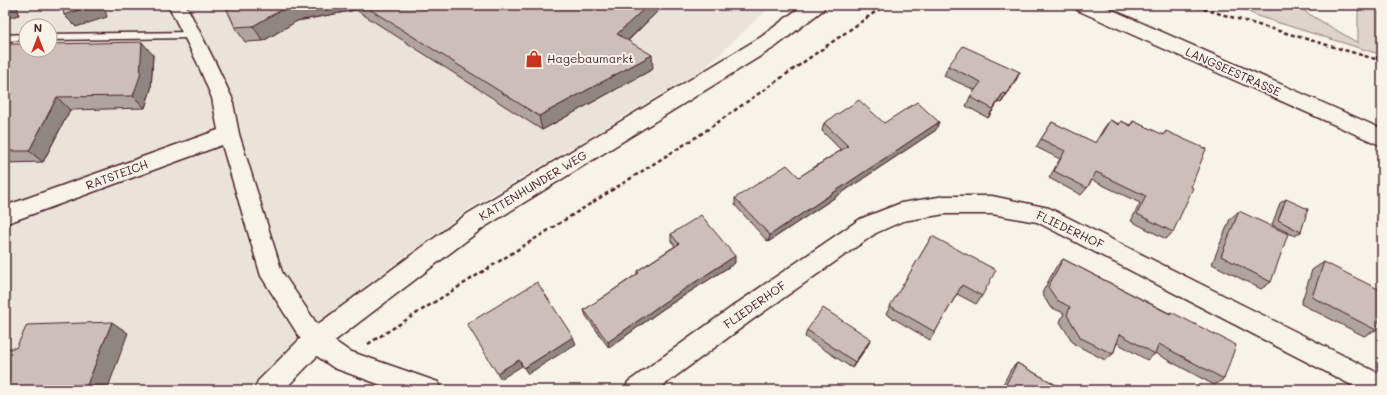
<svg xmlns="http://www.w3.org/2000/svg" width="1387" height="395" font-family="Mali,sans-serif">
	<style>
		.built { fill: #eae3da; fill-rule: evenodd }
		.green { fill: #ded4cc; stroke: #947a7c }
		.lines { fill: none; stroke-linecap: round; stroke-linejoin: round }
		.service-casing { stroke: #4a1f2b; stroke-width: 3 }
		.minor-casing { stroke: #4a1f2b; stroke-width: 3 }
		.tertiary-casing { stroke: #4a1f2b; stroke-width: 3 }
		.path { stroke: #4a1f2b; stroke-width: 2.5; stroke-dasharray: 4 3; stroke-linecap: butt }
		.service { fill: #f7f3e8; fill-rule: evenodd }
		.minor { fill: #f7f3e8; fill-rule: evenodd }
		.tertiary { fill: #f7f3e8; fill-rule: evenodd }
		.wall { fill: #afa49f; stroke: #4a1f2b }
		.shaded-wall { fill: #8f8682; stroke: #4a1f2b }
		.building { fill: #ccbfb9; stroke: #4a1f2b }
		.labels { text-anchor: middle; stroke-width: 4; stroke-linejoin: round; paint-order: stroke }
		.poi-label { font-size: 12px; fill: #4a1f2b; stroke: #f7f3e8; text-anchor: start }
		.street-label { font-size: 12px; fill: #4a1f2b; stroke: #f7f3e8 }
	</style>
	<rect width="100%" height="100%" fill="#f7f3e8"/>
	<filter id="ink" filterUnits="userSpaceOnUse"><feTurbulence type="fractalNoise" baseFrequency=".025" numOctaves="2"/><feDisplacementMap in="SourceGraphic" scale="8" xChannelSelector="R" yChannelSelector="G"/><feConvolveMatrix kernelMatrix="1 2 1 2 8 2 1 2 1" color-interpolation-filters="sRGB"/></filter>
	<g filter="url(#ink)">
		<!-- built -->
		<path class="built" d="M5 5H772L705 68 469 209 303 334 247 390H5ZM26 26H50V50H26Z"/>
		<!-- green -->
		<path class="green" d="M1235 5H1294L1358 43V5H1382V55L1257 16Z"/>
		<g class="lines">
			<!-- service casing -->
			<g class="service-casing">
				<path id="service" d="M191 32 195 35 191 38 50 40V34Z
					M26 34V40L5 41V35Z"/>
			</g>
			<!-- minor casing -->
			<g class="minor-casing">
				<path id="minor" d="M168 5H186L215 62 232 98 239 134 282 272 323 333 349 351 438 382 441 390H395L334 368 307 349 261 276 222 145 5 224V206L218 130 212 98 197 62Z
					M945 196H992L1049 208 1382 375V390H1361L1037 222 992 214H945L903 221 876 233 752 320 657 390H625L628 382 736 304 860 219 901 203Z"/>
			</g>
			<!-- tertiary casing -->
			<g class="tertiary-casing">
				<path id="tertiary" d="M803 5H825L823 10 775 47 483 228 324 349 284 390H254L258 381 306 333 467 214 761 37Z
					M1075 5H1101L1382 129V146L1077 10Z"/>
			</g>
			<!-- path -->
			<path class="path" d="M1190 5 1382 61
				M1376 58 1382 56
				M368 344 701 134 885 5"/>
			<!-- service -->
			<use href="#service" class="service"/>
			<!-- minor -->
			<use href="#minor" class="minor"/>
			<!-- tertiary -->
			<use href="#tertiary" class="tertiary"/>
		</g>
		<!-- wall -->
		<path class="wall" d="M225 5H658V11L628 41 653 69 542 130 356 10 297 21 263 41 245 42 235 27Z
			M5 44 153 55 151 89 145 108 70 110 43 162 5 163Z
			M948 66 1020 72 1015 82 1001 103 998 102 988 118 966 106 970 97 975 90 944 76Z
			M1110 120 1119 124 1121 121 1130 125 1133 121 1163 135 1166 131 1173 232 1166 239 1131 221 1140 203 1092 180 1087 188 1081 195 1049 178 1060 159 1036 147 1052 122 1095 143 1104 128Z
			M824 123H884L936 130 768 242 735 205V198L799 177 841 150 822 131Z
			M1286 199 1301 232 1295 236 1272 225 1280 203Z
			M1239 211 1271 282 1261 289 1212 264 1230 219Z
			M671 234 735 263 663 309 609 348 586 316 584 310 637 274V271L675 246 671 241Z
			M932 236 982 296 976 304 957 294 935 332 930 340 886 314Z
			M1063 259 1169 313 1171 312 1224 379 1214 385 1155 353V354L1147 360 1117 343 1113 354 1105 360 1074 344 1060 322 1064 313 1050 307 1042 293 1056 267Z
			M1324 262 1376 330 1364 336 1301 304 1312 270Z
			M807 330 868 345 852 368 805 337Z
			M1017 363 1065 390H1000L1011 369Z"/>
		<!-- shaded-wall -->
		<path class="shaded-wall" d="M5 5H17L19 15 5 19Z
			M93 5H104L107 17 76 27 64 15Z
			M292 5H353L356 10 297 21 263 41 253 26 288 6Z
			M648 5H658V11L619 49 617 34Z
			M142 42 153 55 151 89 145 108 133 96Z
			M652 55 653 69 542 130 539 116Z
			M1020 72 1015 82 1001 103 1006 94Z
			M1003 93 998 102 988 118 993 109Z
			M57 97 70 110 43 162 29 151Z
			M939 122 936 130 768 242 770 235Z
			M735 256V263L663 309 609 348 608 342 663 303Z
			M112 322 128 333 107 390H85Z
			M573 337 576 344 528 374 524 368Z
			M871 339 868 345 852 368 855 362Z
			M519 360 522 366 501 379 497 373Z"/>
		<!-- building -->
		<path class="building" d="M62 5H93L64 15Z
			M225 5H292L288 6 253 26 235 27Z
			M363 5H648L617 34 652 55 539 116Z
			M142 42 140 76 133 96 57 97 29 151H5V44H26V50H50V44Z
			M963 46 1020 72 1006 94 1003 93 993 109 970 97 981 82 948 66Z
			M859 100 884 123 917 102 939 122 770 235 735 198 787 165 799 177 848 146 824 123Z
			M1110 120 1119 125 1121 121 1131 126 1133 121 1164 135 1166 131 1206 149 1191 187 1193 188 1173 232 1137 214 1146 196 1096 172 1087 188 1054 171 1065 151 1041 139 1052 122 1096 143Z
			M1286 199 1308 209 1301 232 1278 220Z
			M1239 211 1288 234 1271 282 1221 256Z
			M701 215 735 256 663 303 608 342 584 310 639 273 637 271 679 244 671 234Z
			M932 236 996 270 982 296 962 285 935 332 890 306Z
			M1063 259 1170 314 1171 312 1236 345 1224 379 1159 344 1155 354 1120 334 1113 354 1081 338 1067 315 1070 307 1057 300 1048 287Z
			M1324 262 1382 291V309L1376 330 1312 297Z
			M537 282 573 337 524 368 519 360 497 373 467 324Z
			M823 308 871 339 855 362 807 330Z
			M112 322 85 390H5V348H16L27 325Z
			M1017 363 1065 390H1003Z"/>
	</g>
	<!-- icons -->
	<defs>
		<g id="shop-bare" transform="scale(1.38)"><path d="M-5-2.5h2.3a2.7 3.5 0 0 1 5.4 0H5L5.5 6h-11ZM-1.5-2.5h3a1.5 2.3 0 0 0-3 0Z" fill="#c8321e" stroke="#f7f3e8" stroke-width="2.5" paint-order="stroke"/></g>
	</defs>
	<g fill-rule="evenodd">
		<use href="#shop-bare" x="534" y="59"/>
	</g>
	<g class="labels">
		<!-- poi labels -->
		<g class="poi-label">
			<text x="547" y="63">Hagebaumarkt</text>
		</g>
		<!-- street labels -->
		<g class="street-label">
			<text transform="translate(1233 72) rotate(24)" y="4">LANGSEESTRASSE</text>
			<text transform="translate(117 175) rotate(-20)" y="4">RATSTEICH</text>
			<text transform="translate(533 186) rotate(-31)" y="4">KATTENHUNDER WEG</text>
			<text transform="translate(1070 230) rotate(25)" y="4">FLIEDERHOF</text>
			<text transform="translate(755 305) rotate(-35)" y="4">FLIEDERHOF</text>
		</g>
	</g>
	<!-- margin -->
	<rect width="1387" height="395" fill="none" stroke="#f7f3e8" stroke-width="20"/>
	<rect x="10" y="10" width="1367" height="375" fill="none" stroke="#4a1f2b" stroke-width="1.5" filter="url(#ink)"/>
	<!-- north arrow -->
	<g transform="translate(38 38)"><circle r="19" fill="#f7f3e8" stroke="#b29e9c"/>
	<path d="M0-3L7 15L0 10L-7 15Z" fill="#c8321e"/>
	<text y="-6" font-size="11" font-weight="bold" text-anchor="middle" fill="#4a1f2b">N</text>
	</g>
</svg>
